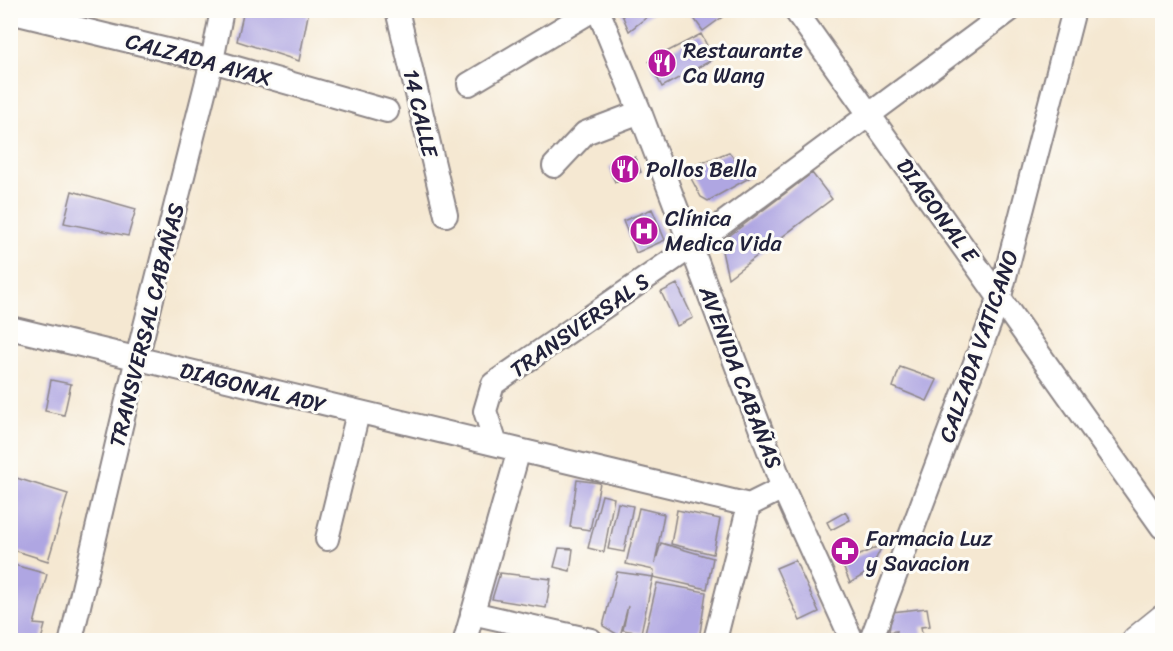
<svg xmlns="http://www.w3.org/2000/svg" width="1173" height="651" font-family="Sriracha,sans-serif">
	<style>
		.building { fill: #afa6e2 }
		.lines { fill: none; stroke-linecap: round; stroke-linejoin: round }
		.minor-casing { stroke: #8c8586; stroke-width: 26 }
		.major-casing { stroke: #8c8586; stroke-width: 30 }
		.minor { stroke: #fff; stroke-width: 22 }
		.major { stroke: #fff; stroke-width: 27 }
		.labels { text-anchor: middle; stroke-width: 6; stroke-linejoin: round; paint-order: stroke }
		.poi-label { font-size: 22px; fill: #22223b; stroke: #fdfcf7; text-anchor: start }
		.street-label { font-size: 22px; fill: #22223b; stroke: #fdfcf7 }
	</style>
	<rect width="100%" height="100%" fill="#fdfcf7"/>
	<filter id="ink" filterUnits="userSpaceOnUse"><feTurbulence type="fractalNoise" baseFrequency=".0167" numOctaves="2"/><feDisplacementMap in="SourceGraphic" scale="12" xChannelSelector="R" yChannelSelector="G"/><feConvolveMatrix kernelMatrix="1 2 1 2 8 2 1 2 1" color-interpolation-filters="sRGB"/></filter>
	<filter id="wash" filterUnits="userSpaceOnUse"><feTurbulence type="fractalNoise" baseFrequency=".008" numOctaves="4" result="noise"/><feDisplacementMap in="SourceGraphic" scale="24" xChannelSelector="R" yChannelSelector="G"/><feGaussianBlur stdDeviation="1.35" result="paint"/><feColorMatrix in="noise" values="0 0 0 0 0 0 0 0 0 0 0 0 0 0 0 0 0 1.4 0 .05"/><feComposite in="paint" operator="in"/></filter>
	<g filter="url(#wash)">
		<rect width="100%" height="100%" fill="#f5e8d2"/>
		<g id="blocks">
			<!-- building -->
			<path class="building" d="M244 10H309L299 61 237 41Z
				M620 10H656L629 31Z
				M688 10H732L703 31Z
				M701 34 714 59 662 87 649 61Z
				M729 152 749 178 708 201 701 197 686 169Z
				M635 157 641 172 615 182 609 167Z
				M812 173 832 199 728 278 722 251 729 236Z
				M72 191 136 209 128 236 64 223Z
				M652 209 665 240 636 253 623 221Z
				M677 284 693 318 677 326 661 292Z
				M900 367 937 380 927 401 893 387Z
				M51 380 71 384 64 415 45 411Z
				M10 476 68 494 48 561 10 549Z
				M577 480 600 483 590 530 570 527Z
				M602 495 614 498 604 552 588 548Z
				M618 503 633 506 624 552 608 549Z
				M639 508 664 514 655 563 661 543 713 558 707 589 653 577 654 570 626 564Z
				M677 510 720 519 713 554 671 544Z
				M845 512 850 520 831 530 827 522Z
				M848 543 856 557 883 544 870 571 850 583 835 547Z
				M559 548 573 549 570 571 554 567Z
				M795 560 819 612 800 621 776 568Z
				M14 565 47 574 34 624 45 625 41 640H10V579Z
				M617 572 653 577 641 633 623 630 628 606 620 636 603 626Z
				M500 573 551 579 546 608 492 599Z
				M657 583 706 592 699 640H656L644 638Z
				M927 608 930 626 921 627 923 640H895L897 631 889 632 892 612Z"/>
		</g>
	</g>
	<g filter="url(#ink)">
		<use href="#blocks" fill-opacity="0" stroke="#8c8586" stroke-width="1.5"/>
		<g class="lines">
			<!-- minor casing -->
			<g class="minor-casing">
				<path id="minor" d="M397 10 446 215
					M598 10 640 112 783 488 852 640
					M795 10 1162 527
					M10 12 212 61 387 111
					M469 84 593 10
					M554 166 585 133 640 112
					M10 328 519 450 465 640
					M496 444 485 411 493 384 691 247 1010 10
					M519 450 749 505
					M327 539 358 413
					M472 613 591 640
					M71 640 137 358 212 61 222 10
					M715 640 749 505 783 488
					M871 640 1000 296 1074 10"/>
			</g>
			<!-- major casing -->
			<g class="major-casing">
				<path id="major" d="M1136 640 1162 619"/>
			</g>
			<!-- minor -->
			<use href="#minor" class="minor"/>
			<!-- major -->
			<use href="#major" class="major"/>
		</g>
	</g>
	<!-- icons -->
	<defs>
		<g id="restaurant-disc" transform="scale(1.5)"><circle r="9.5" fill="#b5179e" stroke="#fdfcf7"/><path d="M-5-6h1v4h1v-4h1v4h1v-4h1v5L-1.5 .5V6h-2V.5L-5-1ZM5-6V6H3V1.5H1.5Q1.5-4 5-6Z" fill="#fff"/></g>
		<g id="hospital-disc" transform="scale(1.5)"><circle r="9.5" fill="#b5179e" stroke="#fdfcf7"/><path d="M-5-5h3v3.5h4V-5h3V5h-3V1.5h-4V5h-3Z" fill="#fff"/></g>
		<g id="pharmacy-disc" transform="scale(1.5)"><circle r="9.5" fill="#b5179e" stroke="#fdfcf7"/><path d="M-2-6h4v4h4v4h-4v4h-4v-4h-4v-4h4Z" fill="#fff"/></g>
	</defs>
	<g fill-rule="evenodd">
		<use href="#restaurant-disc" x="662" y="63"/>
		<use href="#restaurant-disc" x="625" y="169"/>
		<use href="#hospital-disc" x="644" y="231"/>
		<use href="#pharmacy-disc" x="845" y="551"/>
	</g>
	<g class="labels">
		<!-- poi labels -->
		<g class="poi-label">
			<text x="683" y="58">Restaurante<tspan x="683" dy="25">Ca Wang</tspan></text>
			<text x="646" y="177">Pollos Bella</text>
			<text x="665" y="226">Clínica<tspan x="665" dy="25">Medica Vida</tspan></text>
			<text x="866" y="546">Farmacia Luz<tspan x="866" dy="25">y Savacion</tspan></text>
		</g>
		<!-- street labels -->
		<g class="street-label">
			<text transform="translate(199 59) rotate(15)" y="8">CALZADA AYAX</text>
			<text transform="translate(421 113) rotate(77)" y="8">14 CALLE</text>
			<text transform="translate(938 210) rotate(54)" y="8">DIAGONAL E</text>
			<text transform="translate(146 325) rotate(-76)" y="8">TRANSVERSAL CABAÑAS</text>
			<text transform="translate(579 325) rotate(-35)" y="8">TRANSVERSAL S</text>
			<text transform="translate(978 346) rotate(-71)" y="8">CALZADA VATICANO</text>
			<text transform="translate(741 377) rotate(69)" y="8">AVENIDA CABAÑAS</text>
			<text transform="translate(253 387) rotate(14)" y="8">DIAGONAL ADY</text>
		</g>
	</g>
	<!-- margin -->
	<rect width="1173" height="651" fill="none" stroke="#fdfcf7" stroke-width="36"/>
</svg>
